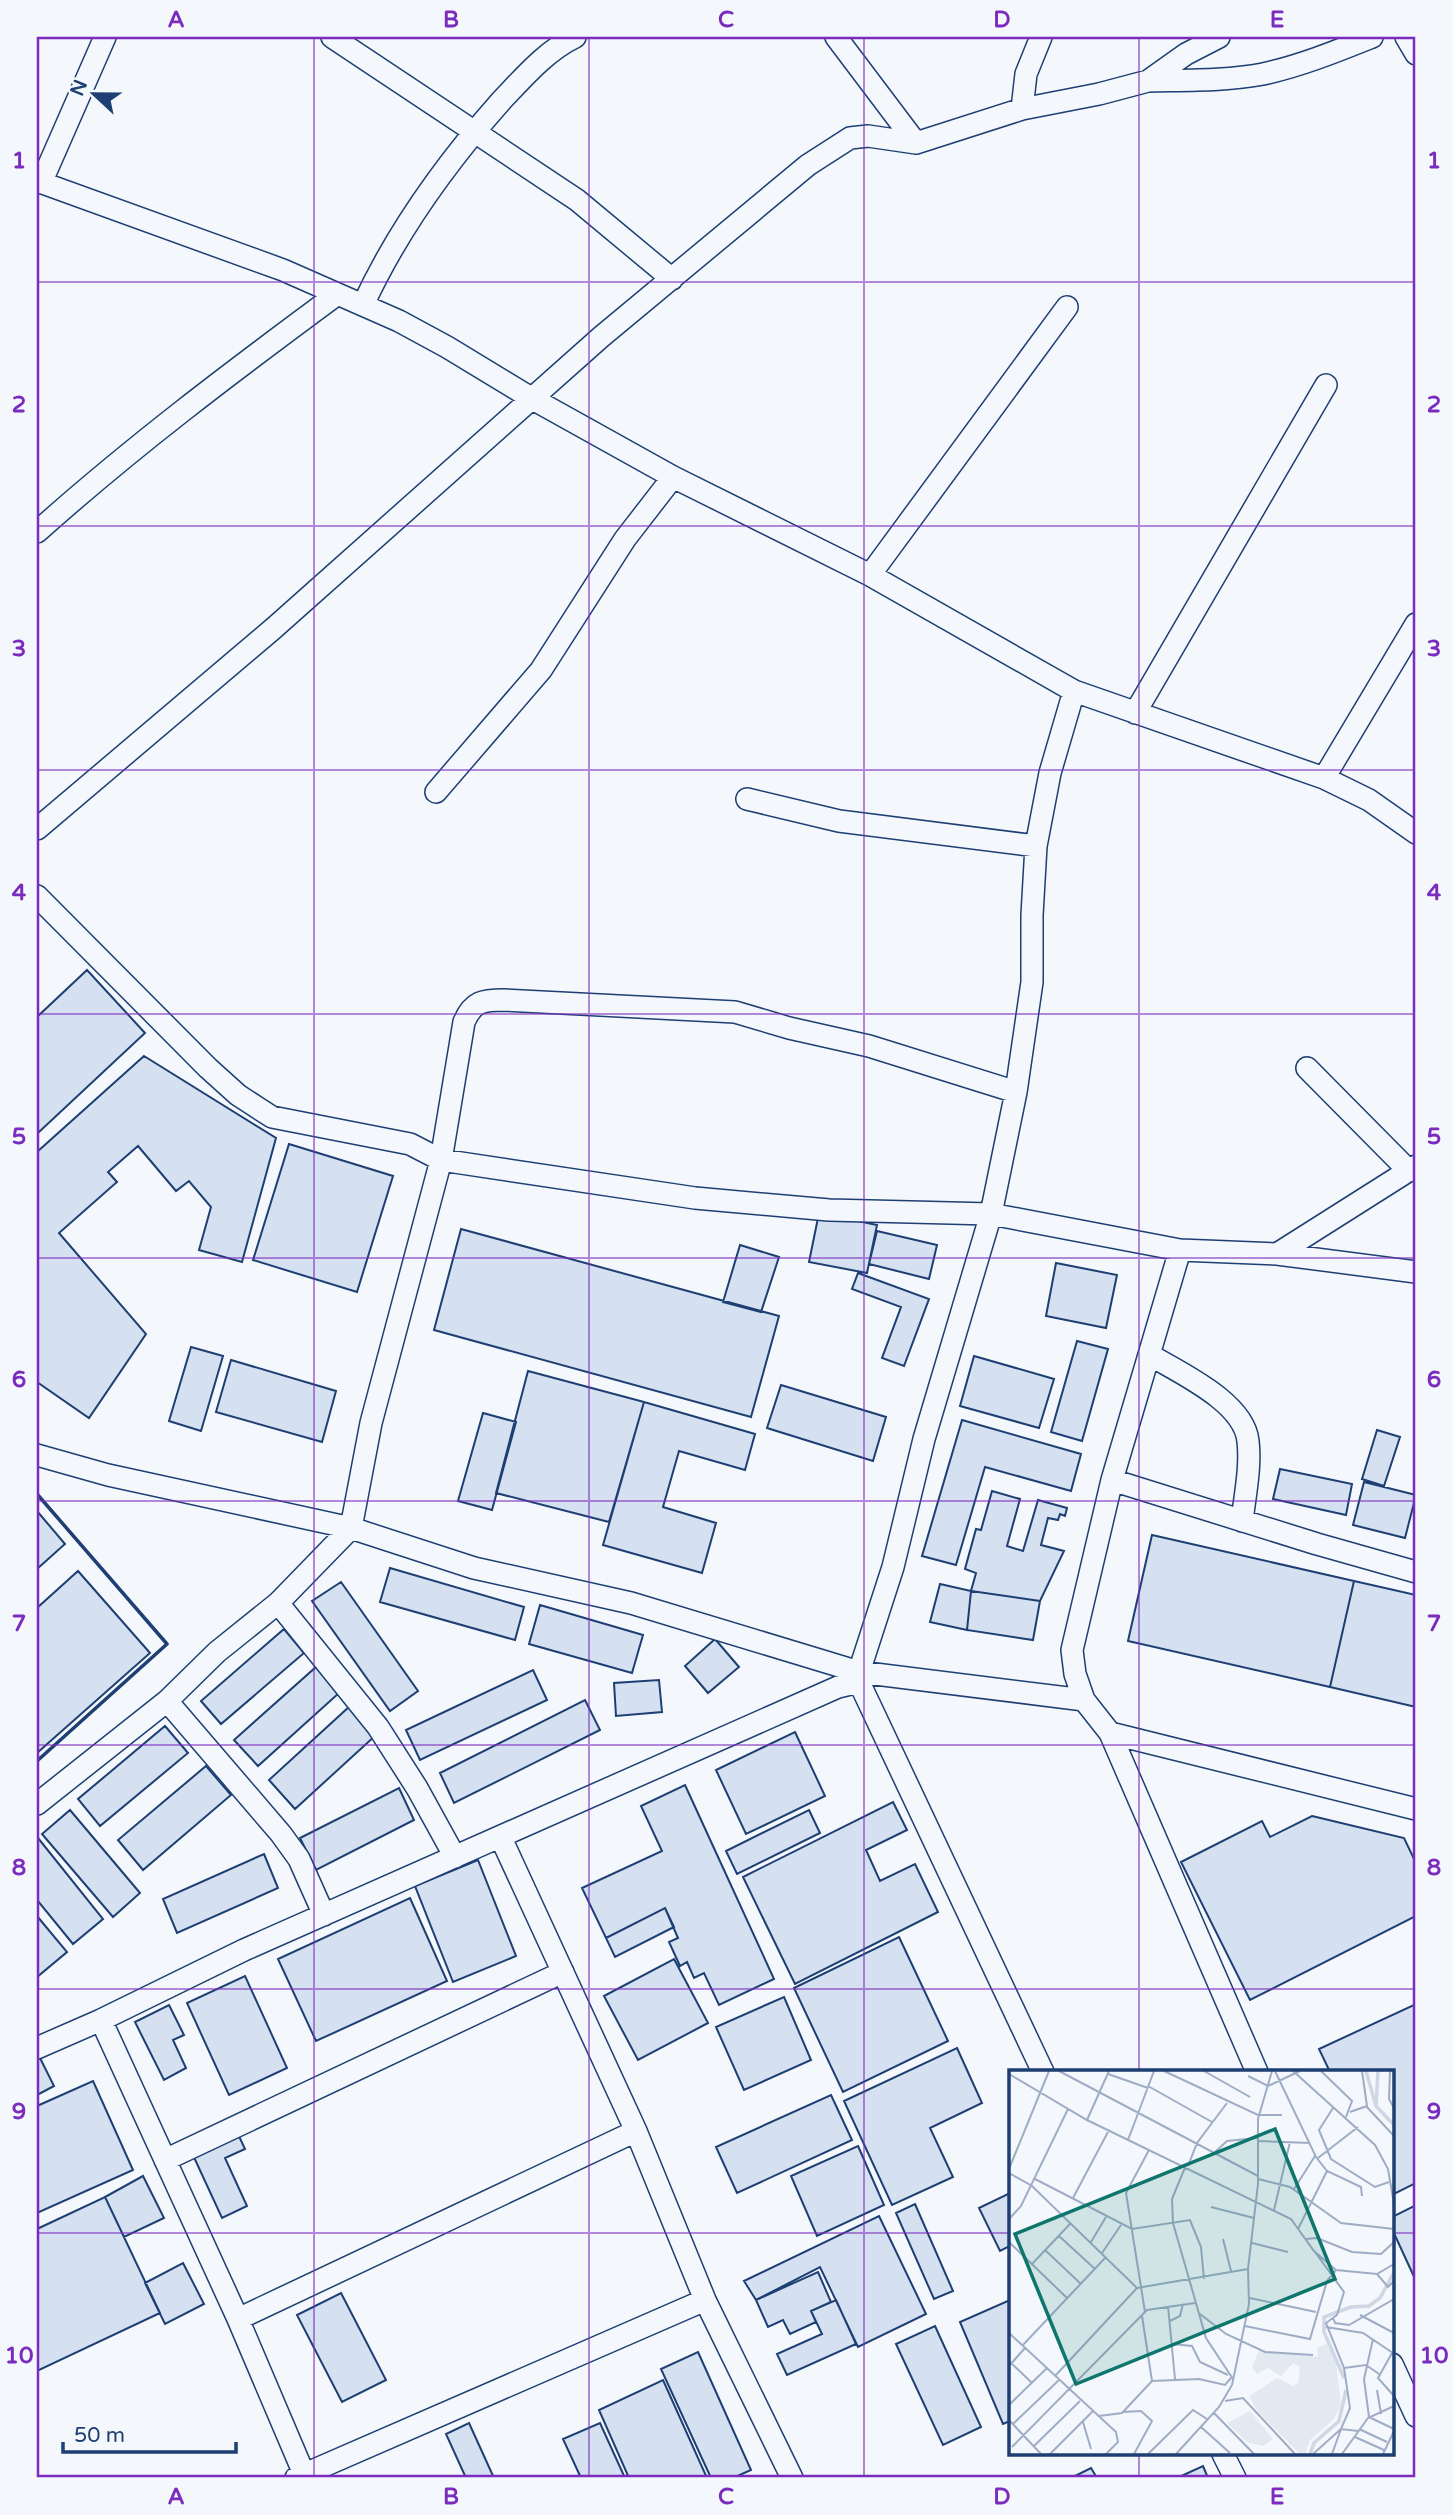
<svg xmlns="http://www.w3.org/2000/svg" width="1453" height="2515" font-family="'Varela Round',sans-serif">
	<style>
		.building { fill: #d5e0f0; stroke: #1d3f73; stroke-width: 2 }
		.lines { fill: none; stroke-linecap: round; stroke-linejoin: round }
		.street-casing { stroke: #1d3f73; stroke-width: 24 }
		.street { stroke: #f4f7fb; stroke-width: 21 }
		.wall { stroke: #1d3f73; stroke-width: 3.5 }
		.grid { fill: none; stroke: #7b2cbf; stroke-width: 2; stroke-opacity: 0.55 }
		.inset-river { fill: none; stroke: #cfd7e4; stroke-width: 3.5 }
		.inset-road { fill: none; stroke: #9eadc5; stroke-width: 2 }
		.view { fill: #0f766e; fill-opacity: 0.15; stroke: #0f766e; stroke-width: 3.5 }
		.inset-edge { fill: none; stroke: #1d3f73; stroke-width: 3.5 }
		.neatline { fill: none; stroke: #7b2cbf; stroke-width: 2.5 }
		.grid-label { font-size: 23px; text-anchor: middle; font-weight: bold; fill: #7b2cbf }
	</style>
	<rect width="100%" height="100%" fill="#f4f7fb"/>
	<!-- building -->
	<path class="building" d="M87 970 145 1033 39 1132 37 1129V1017Z
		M144 1056 276 1138 242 1262 199 1250 211 1207 189 1181 176 1191 138 1146 108 1172 117 1182 59 1233 146 1334 89 1418 37 1382V1152Z
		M289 1144 393 1176 357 1292 253 1260Z
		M819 1213 877 1225 867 1273 809 1262Z
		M461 1229 779 1316 751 1417 434 1330Z
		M877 1231 937 1245 929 1279 869 1264Z
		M740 1245 779 1257 761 1312 723 1302Z
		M1056 1263 1117 1275 1106 1328 1046 1316Z
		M858 1273 929 1299 904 1366 882 1358 901 1307 852 1289Z
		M1077 1341 1108 1349 1082 1441 1051 1432Z
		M191 1347 223 1356 201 1431 169 1421Z
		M974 1356 1054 1379 1039 1428 960 1406Z
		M231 1360 336 1391 322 1442 216 1412Z
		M528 1371 644 1402 609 1522 496 1493Z
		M781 1385 886 1417 873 1461 767 1428Z
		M644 1402 755 1434 745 1470 679 1451 663 1507 716 1523 702 1573 603 1545Z
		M483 1413 516 1422 492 1510 458 1501Z
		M962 1420 1081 1454 1071 1491 985 1467 956 1565 922 1556Z
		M1377 1430 1400 1437 1384 1486 1362 1479Z
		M1280 1469 1352 1484 1346 1515 1273 1499Z
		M1364 1482 1416 1495 1405 1538 1353 1525Z
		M992 1491 1020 1499 1007 1546 1023 1551 1038 1500 1067 1508 1065 1516 1060 1514 1058 1520 1048 1518 1041 1545 1064 1551 1040 1601 971 1591 976 1573 965 1569 976 1529 981 1530Z
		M37 1511 65 1544 37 1569Z
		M1152 1535 1354 1581 1330 1687 1128 1641Z
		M390 1568 524 1607 515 1640 380 1602Z
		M78 1571 150 1653 37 1753V1608Z
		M1354 1581 1416 1595V1707L1330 1687Z
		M341 1582 418 1691 390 1711 312 1601Z
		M940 1584 971 1591 967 1630 930 1622Z
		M971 1591 1040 1601 1033 1640 967 1630Z
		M540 1605 643 1635 632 1673 529 1644Z
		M284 1629 304 1653 221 1724 201 1701Z
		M715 1639 739 1667 708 1693 685 1666Z
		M316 1667 339 1693 258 1766 234 1740Z
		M533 1670 547 1700 420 1760 406 1730Z
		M659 1680 662 1712 616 1716 614 1683Z
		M585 1700 600 1730 454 1803 440 1773Z
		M350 1706 376 1735 295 1809 269 1780Z
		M165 1726 188 1753 100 1826 78 1799Z
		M795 1732 825 1796 746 1834 716 1770Z
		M206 1766 231 1795 143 1870 118 1840Z
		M685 1785 774 1979 719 2005 704 1973 694 1978 687 1962 680 1966 669 1942 678 1938 665 1908 606 1938 582 1888 662 1851 641 1806Z
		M399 1788 414 1820 316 1870 300 1838Z
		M893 1802 907 1830 866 1850 880 1881 915 1864 938 1912 795 1984 743 1877Z
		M70 1810 140 1893 113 1917 42 1834Z
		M809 1810 820 1833 737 1874 726 1851Z
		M1312 1816 1404 1838 1416 1863V1916L1250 2000 1181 1862 1262 1821 1270 1837Z
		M38 1838 103 1919 73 1944 37 1900Z
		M264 1854 278 1888 177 1933 163 1899Z
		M478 1860 516 1956 453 1982 415 1886Z
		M410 1898 447 1981 316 2041 278 1959Z
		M665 1908 674 1927 615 1957 606 1938Z
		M37 1916 67 1952 37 1977Z
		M899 1937 948 2041 843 2092 794 1988Z
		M674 1959 708 2023 638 2060 604 1996Z
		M245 1976 287 2068 229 2095 187 2003Z
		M784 1997 811 2060 744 2090 716 2027Z
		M1416 2004V2183L1392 2195V2072H1330L1319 2049Z
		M169 2005 184 2035 173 2040 186 2068 164 2080 135 2022Z
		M957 2048 982 2103 930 2128 953 2177 892 2205 844 2101Z
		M40 2058 54 2086 37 2095V2060Z
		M93 2081 133 2170 37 2213V2106Z
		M831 2095 852 2140 737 2193 716 2147Z
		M237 2132 245 2149 225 2158 247 2206 222 2218 192 2153Z
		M858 2146 884 2205 817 2236 791 2176Z
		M143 2176 164 2218 124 2237 105 2197Z
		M1010 2193V2246L1000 2251 979 2208Z
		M105 2197 160 2313 37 2371V2229Z
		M915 2204 953 2291 934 2299 896 2213Z
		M1416 2205V2281L1392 2229V2217Z
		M879 2216 926 2314 858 2347 820 2267 756 2300 744 2281Z
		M183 2263 204 2304 165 2324 145 2283Z
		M818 2272 831 2302 811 2311 816 2322 790 2334 783 2320 768 2327 756 2300Z
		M341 2293 386 2380 342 2402 297 2315Z
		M836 2300 856 2344 787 2375 777 2354 822 2334 811 2311Z
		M1010 2300V2421L1003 2424 960 2322Z
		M935 2326 981 2427 943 2445 896 2344Z
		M698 2352 751 2470 733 2478H711L661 2369Z
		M663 2380 707 2478H629L599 2410Z
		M469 2423 494 2478H466L446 2434Z
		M600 2423 625 2478H581L563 2439Z
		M1203 2466 1208 2478H1177Z
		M1091 2468 1097 2478H1071Z"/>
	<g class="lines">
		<!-- street casing -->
		<g class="street-casing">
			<path id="street" d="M332 37 577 200 672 279
				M836 37 916 143
				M1406 37 1416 54
				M1148 81C1186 80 1226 81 1263 74 1300 66 1337 51 1372 37
				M1022 109 1026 74 1041 37
				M37 181 283 270 399 321 447 347 531 398 673 477 870 575 1074 691 1324 778 1369 800 1416 833
				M41 183 105 37
				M363 305C397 231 447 162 502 100 524 77 546 51 575 37
				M37 532C132 447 233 371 336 295
				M870 575 1067 307
				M1135 713 1326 385
				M1324 778 1416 624
				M436 792 541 670 625 539 673 477
				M747 799 839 821 1036 846
				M37 829 274 628 601 337 808 165 850 138 868 136 916 143 1022 109 1099 94 1148 81 1186 54 1219 37
				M37 896 208 1068 238 1095 258 1108 272 1117 410 1144 441 1160 695 1198 829 1210 991 1214 1180 1250 1277 1254 1416 1272
				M1307 1068 1409 1171
				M1180 1250 1112 1480 1072 1650 1075 1674 1084 1700 1110 1733 1257 2072
				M1277 1254 1416 1166
				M1150 1355C1180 1373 1244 1402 1248 1441 1251 1467 1245 1495 1242 1521
				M37 1455 108 1475 351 1528 474 1568 631 1603 859 1672 1084 1700
				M1112 1480 1317 1544 1416 1572
				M278 1603 378 1727 417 1788 455 1857
				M167 1701 281 1834 299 1859 324 1915
				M1110 1733 1416 1809
				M37 1804 167 1701 217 1652 278 1603 351 1528 371 1423 441 1160 464 1022C473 1001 483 1000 504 1000L735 1012 789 1028 869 1046 1016 1092
				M501 1838 636 2131 705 2300 792 2478
				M101 2020 238 2319 304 2474
				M37 2048 101 2020 244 1950 838 1687 859 1682
				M1043 2072 859 1682V1672L893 1567 924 1439 991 1214 1016 1092 1032 982V915L1036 846 1050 773 1074 691
				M165 2160 563 1972
				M238 2319 636 2131
				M1392 2364 1416 2416
				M1223 2454 1235 2478
				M296 2478 705 2300"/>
		</g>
		<!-- street -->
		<use href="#street" class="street"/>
		<!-- wall -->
		<path class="wall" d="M37 1494 167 1644 37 1761"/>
	</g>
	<!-- grid -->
	<path class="grid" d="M314 37V2478M589 37V2478M864 37V2478M1139 37V2072M37 282H1416M37 526H1416M37 770H1416M37 1014H1416M37 1258H1416M37 1501H1416M37 1745H1416M37 1989H1416M37 2233H1010M1392 2233H1416M1139 2454V2478"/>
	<!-- overview -->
	<g transform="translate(1009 2070)">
		<rect width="385" height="385" fill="#f4f7fb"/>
		<path d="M318 274 327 294 332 334 325 349 301 370 296 384H291L249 342 240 326 268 308 284 316 289 313 291 297 284 293 272 306 259 298 248 304 243 298 250 280 309 287 308 278ZM241 341 264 369 254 376 238 372 218 353Z" fill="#e3e9f0"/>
		<path class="inset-river" d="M357 1 367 36M369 1 367 36 385 55M335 308 315 262V247L342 237 360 236 371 228 385 202M301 384 305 373 330 351 337 320"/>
		<path class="inset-road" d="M50 1 249 106M155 1 249 45H273M195 1 241 27M266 1 307 87 318 101 352 117 353 126M284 1 366 75 379 99 385 134M312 1 343 31 337 47M381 1 380 29 385 38M0 4 78 50 282 149 305 181 327 200 368 204 385 194M99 4 139 18M239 6 259 16 291 1M139 16 203 52M357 36 385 66M324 38 310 60 322 89 366 117 380 112M341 42 358 36 353 1M78 50 100 1M119 70 145 1M249 71 301 73M206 82 218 71 248 68M309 88 349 57M177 95 163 129 164 153 197 268 224 309M179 96 188 73 218 33M0 99 40 1M0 103 23 116 128 218M26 109 123 159 181 150 192 177 195 209M249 109 281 117 332 153 385 159M285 119 306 86M64 128 100 60M202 137 245 148M265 140 281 72M0 149 12 136 59 39M289 159 318 101M50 166 86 199M214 169 222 201M297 169 308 168 343 182 372 184 385 172M0 172 58 228M82 172 97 147M243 173 279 182M36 180 72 214M93 183 112 155M23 194 61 154M368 204 379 217 385 211M241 228 307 242M159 236 166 309M136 242 117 123 140 80M191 244 217 264 256 282 304 285M351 245 385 263M133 246 143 311M324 247 326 253 340 255 385 229M161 251 171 246 174 234M236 256 301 269 318 211 327 200M317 257 354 263 384 283M0 263 107 362 109 372 97 384M364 269 355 309 360 347 385 359M163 274 183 276 191 292 219 305M13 276 97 187M383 283 369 308 385 326M0 291 23 313M0 296 16 278M335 298 357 295 370 304M46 306 128 218 239 199M368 320 372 344M216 331 234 328 286 384M0 335 38 298M114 342 132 341 143 351 125 384M205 343 245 384M90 346 113 343 143 311 190 309 216 315 222 308M0 350 32 384M74 352 82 379M4 354 50 310M192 357 221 383M350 359 378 372M346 367 375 380M25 376 71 331M3 377 138 240 186 233M41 384 84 341M139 384 184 340 198 349M167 384 210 337 223 315 240 234 239 199 249 114V49L263 1M304 384 332 359 341 338 335 298 317 253 328 245 335 222 306 182M323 384 332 359 349 361M333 384 359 348 385 336M374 384 385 361"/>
		<path class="view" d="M266 59 326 209 67 314 6 164Z"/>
		<rect width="385" height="385" class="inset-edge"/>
	</g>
	<!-- border -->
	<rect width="1453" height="2515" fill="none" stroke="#f4f7fb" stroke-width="77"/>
	<!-- north arrow -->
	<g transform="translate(94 94) rotate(292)" stroke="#f4f7fb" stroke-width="5" paint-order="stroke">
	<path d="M0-5L12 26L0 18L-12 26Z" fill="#1d3f73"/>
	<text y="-10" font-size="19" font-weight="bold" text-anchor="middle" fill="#1d3f73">N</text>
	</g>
	<!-- scale -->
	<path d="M63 2442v10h173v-10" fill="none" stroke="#1d3f73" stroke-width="3.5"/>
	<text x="74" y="2442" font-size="21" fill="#1d3f73" stroke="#f4f7fb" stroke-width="5" paint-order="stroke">50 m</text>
	<rect x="38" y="38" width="1376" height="2438" class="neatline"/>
	<g class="grid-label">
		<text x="176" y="27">A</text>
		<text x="451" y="27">B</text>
		<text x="726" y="27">C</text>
		<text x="1002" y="27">D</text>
		<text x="1277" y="27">E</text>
		<text x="19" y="168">1</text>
		<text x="1434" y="168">1</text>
		<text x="19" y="412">2</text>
		<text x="1434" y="412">2</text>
		<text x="19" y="656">3</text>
		<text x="1434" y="656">3</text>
		<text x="19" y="900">4</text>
		<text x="1434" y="900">4</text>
		<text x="19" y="1144">5</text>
		<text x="1434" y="1144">5</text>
		<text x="19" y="1387">6</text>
		<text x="1434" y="1387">6</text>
		<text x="19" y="1631">7</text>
		<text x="1434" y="1631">7</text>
		<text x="19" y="1875">8</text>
		<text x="1434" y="1875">8</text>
		<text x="19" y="2119">9</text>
		<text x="1434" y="2119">9</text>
		<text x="19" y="2363">10</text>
		<text x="1434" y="2363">10</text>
		<text x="176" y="2504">A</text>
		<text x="451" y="2504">B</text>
		<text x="726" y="2504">C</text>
		<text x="1002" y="2504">D</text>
		<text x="1277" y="2504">E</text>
	</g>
</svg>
